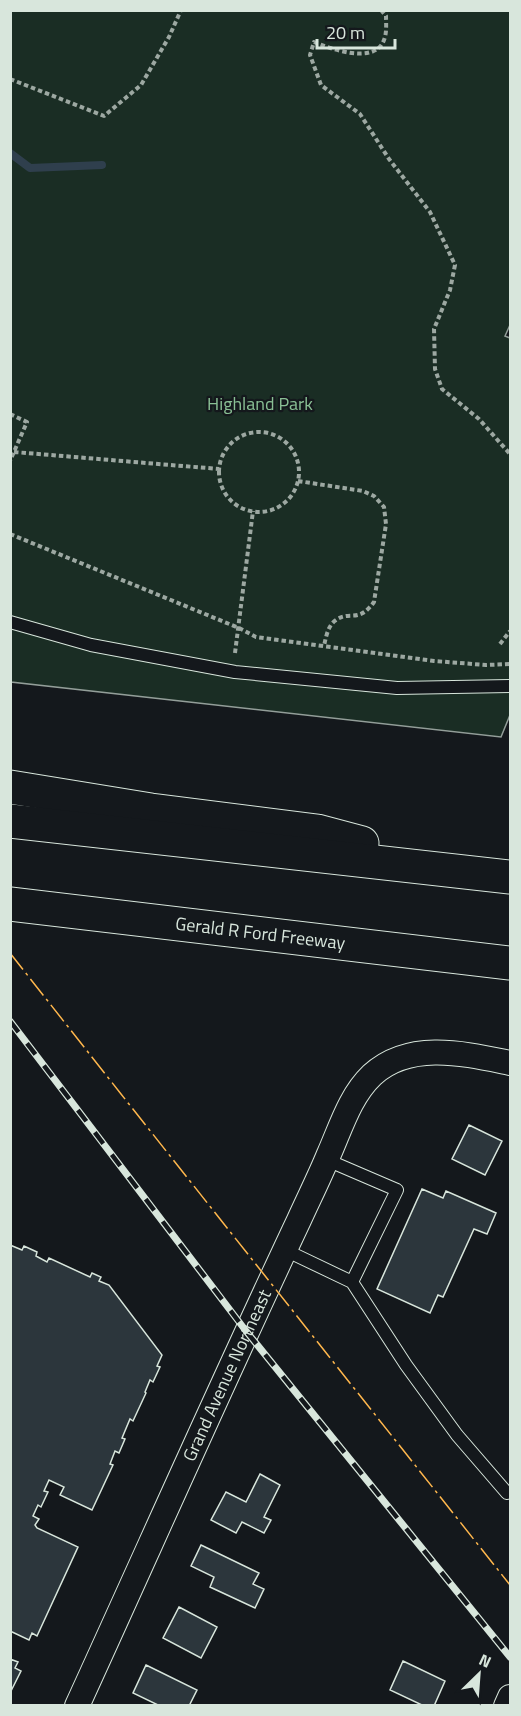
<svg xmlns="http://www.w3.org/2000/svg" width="521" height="1716" font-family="'Titillium Web',sans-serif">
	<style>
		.green { fill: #1a2d24; stroke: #939e99; stroke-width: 1.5 }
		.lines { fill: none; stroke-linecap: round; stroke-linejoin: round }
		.stream { stroke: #2f3f4d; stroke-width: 8 }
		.building { fill: #2c363c; stroke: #d8e6dc; stroke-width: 1.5 }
		.lane-casing { stroke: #d8e6dc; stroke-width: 14 }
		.street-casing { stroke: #d8e6dc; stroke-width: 26 }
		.highway-casing { stroke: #d8e6dc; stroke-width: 35 }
		.path { stroke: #9da8a2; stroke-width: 4; stroke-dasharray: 4.5 3; stroke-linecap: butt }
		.lane { stroke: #14181c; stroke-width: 12 }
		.street { stroke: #14181c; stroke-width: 24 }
		.highway { stroke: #14181c; stroke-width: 33 }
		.rail-casing { stroke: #d8e6dc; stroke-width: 7 }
		.rail { stroke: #14181c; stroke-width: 4.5; stroke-dasharray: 14; stroke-linecap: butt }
		.power { stroke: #ffb74d; stroke-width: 1.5; stroke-dasharray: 21 4.5 3 4.5; stroke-linecap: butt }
		.labels { text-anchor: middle; stroke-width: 4.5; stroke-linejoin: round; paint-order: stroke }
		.park-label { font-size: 18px; fill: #8ac095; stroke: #14181c }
		.street-label { font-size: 18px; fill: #d8e6dc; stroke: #14181c }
	</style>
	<rect width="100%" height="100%" fill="#14181c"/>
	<!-- green -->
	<path class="green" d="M11 11H510V325L505 336 510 338V715L501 737 11 682Z"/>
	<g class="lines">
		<!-- stream -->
		<path class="stream" d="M10 153 30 168 102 165"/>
	</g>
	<!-- building -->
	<path class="building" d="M469 1125 502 1141 485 1175 452 1159Z
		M422 1189 443 1198 446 1191 496 1213 487 1234 474 1229 443 1297 438 1295 430 1313 377 1289Z
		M10 1245 22 1250 24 1246 37 1252 36 1256 47 1262 49 1258 90 1277 92 1273 101 1277 99 1281 109 1285 162 1355 157 1366 160 1367 153 1382 150 1380 145 1392 146 1393 133 1421 130 1419 122 1438 125 1439 119 1453 115 1451 110 1464 113 1465 92 1510 60 1495 64 1487 49 1480 44 1491 48 1492 41 1507 38 1505 33 1516 39 1519 35 1525 37 1528 78 1547 37 1636 32 1633 29 1640 10 1631Z
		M260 1474 280 1485 264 1517 271 1520 264 1533 242 1522 236 1533 211 1520 226 1492 246 1502Z
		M201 1545 259 1573 253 1584 264 1589 255 1608 210 1587 214 1577 191 1566Z
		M179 1607 217 1627 201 1658 163 1638Z
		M10 1659 18 1662 15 1668 21 1671 10 1693Z
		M403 1661 445 1681 434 1706H424L390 1690Z
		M146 1665 197 1690 189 1706H160L133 1693Z"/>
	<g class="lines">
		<!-- lane casing -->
		<g class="lane-casing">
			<path id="lane" d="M10 622 91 645 235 672 397 688 510 686
				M285 1250 352 1282 397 1190 327 1160
				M352 1282 406 1365 457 1435 507 1493"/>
		</g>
		<!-- street casing -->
		<g class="street-casing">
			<g id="street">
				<path id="s1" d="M77 1706C151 1544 223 1381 299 1220 309 1198 320 1176 329 1154 341 1127 350 1096 372 1075 410 1040 466 1054 510 1063"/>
				<path d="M506 1706 510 1697"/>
			</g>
		</g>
		<!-- highway casing -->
		<g class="highway-casing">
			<g id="highway">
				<path d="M10 787 151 810 317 831 362 843"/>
				<path d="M10 821 510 877"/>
				<path id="s2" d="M10 904 510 963"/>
			</g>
		</g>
		<!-- path -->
		<path class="path" d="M381 10 386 16C386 23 387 33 384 40 375 65 331 49 314 42L310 55 321 85 360 114 389 159 430 212 455 265 450 290 434 329 435 369 442 389 479 419 510 454
			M10 79 104 116 141 85 169 37 181 10
			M10 414 27 422 10 461
			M219 472a40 40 0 1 1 80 0a40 40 0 1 1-80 0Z
			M14 452 219 469
			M298 481 363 491 374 496 384 507 386 524 374 602C358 624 350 610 336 620 328 625 326 637 324 646
			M10 534 239 628 256 637 434 661 486 665 510 664
			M500 644 510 631
			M235 653 253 511"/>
		<!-- lane -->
		<use href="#lane" class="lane"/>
		<!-- street -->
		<use href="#street" class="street"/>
		<!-- highway -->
		<use href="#highway" class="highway"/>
		<!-- rail casing -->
		<g class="rail-casing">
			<path id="rail" d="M10 1021 246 1331 510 1657"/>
		</g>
		<!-- rail -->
		<use href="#rail" class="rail"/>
		<!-- power -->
		<path class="power" d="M10 953 121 1094 510 1585"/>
	</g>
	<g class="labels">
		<!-- park labels -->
		<g class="park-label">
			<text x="260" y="410">Highland Park</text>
		</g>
		<!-- street labels -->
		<g class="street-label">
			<text dy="6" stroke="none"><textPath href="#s2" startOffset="252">Gerald R Ford Freeway</textPath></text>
			<text dy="6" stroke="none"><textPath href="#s1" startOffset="363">Grand Avenue Northeast</textPath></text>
		</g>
	</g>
	<!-- border -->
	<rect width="521" height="1716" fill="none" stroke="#d8e6dc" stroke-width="24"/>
	<!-- north arrow -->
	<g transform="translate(479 1674) rotate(25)" stroke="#14181c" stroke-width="4.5" paint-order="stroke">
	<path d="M0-4.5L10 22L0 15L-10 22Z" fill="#d8e6dc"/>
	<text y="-9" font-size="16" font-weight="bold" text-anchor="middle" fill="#d8e6dc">N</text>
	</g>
	<!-- scale -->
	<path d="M317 39v9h78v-9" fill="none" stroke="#d8e6dc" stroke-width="3"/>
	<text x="326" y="39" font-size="18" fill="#d8e6dc" stroke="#14181c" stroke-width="4.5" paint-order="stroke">20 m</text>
</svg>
